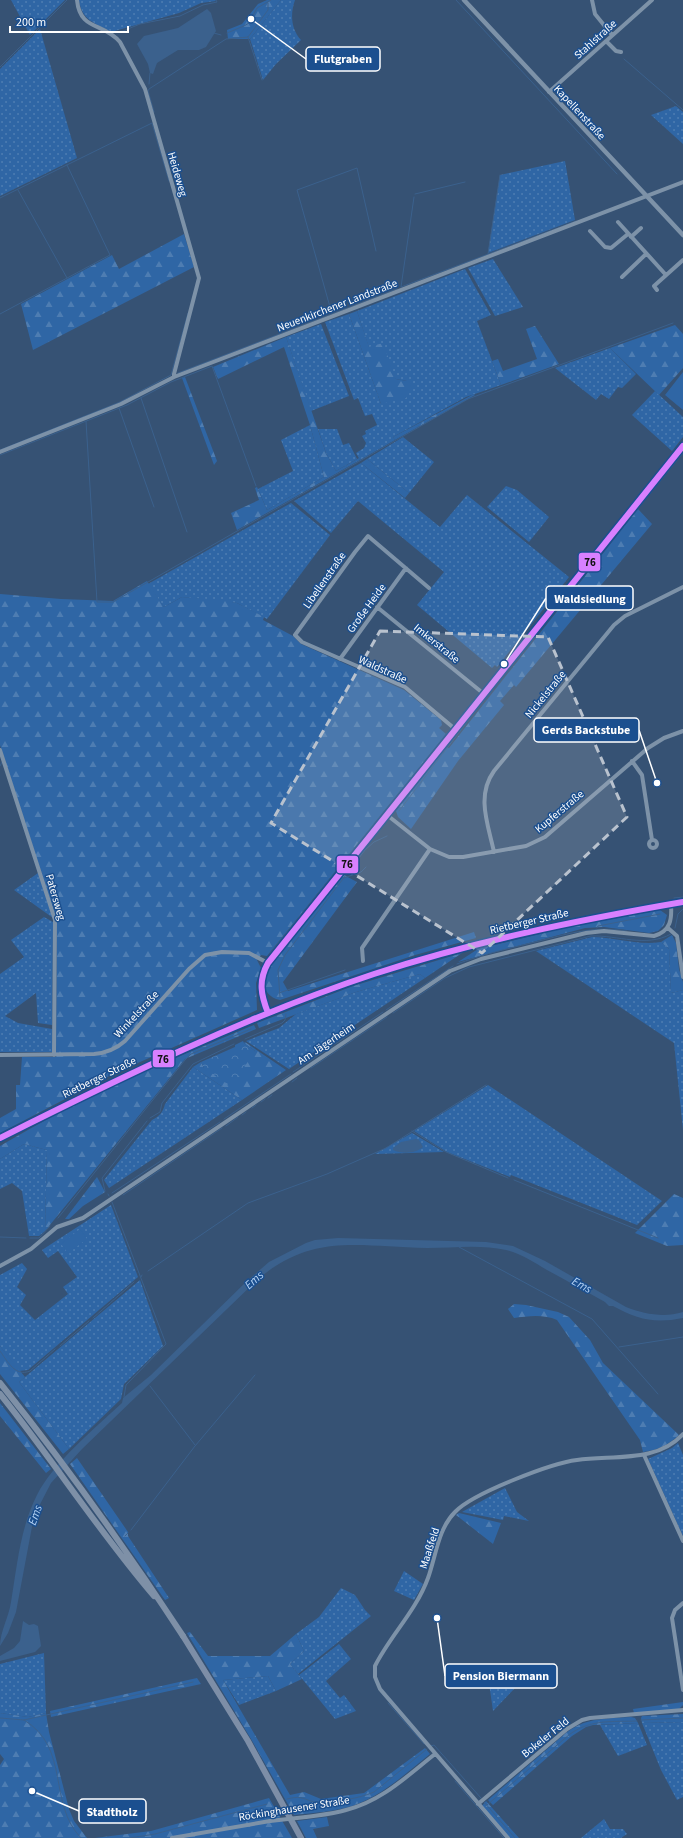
<svg xmlns="http://www.w3.org/2000/svg" width="683" height="1838" font-family="'Source Sans 3',sans-serif">
	<style>
		.grass { fill: url(#grass-dots) }
		.forest { fill: url(#forest-firs) }
		.park { fill: url(#park-crowns) }
		.pitch { fill: #2f66a5 }
		.water { fill: #3b618d }
		.lines { fill: none; stroke-linecap: round; stroke-linejoin: round }
		.stream { stroke: #3b618d; stroke-width: 1 }
		.minor { stroke: #7d92a8; stroke-width: 4 }
		.tertiary { stroke: #7d92a8; stroke-width: 4.5 }
		.primary { stroke: #7d8ea7; stroke-width: 6 }
		.trunk { stroke: #7e90a7; stroke-width: 6 }
		.minor-bridge { stroke: #7d92a8; stroke-width: 4 }
		.bus-1-casing { stroke: #1b4f8f; stroke-width: 9 }
		.bus-1 { stroke: #d880ff; stroke-width: 6 }
		.marked { fill: #b9c2ce; fill-opacity: 0.2; stroke: #b9c2ce; stroke-width: 3; stroke-dasharray: 8 5; stroke-linejoin: round }
		.labels { text-anchor: middle; stroke-width: 3; stroke-linejoin: round; paint-order: stroke }
		.street-label { font-size: 11px; fill: #fff; stroke: #1b4f8f }
		.water-label { font-size: 12px; font-style: italic; fill: #b5d3f5; stroke: #1b4f8f }
		.leader { fill: none; stroke: #fff; stroke-width: 1.5 }
		.callout-dot { fill: #fff; stroke: #1b4f8f; stroke-width: 1.5 }
		.callout { fill: #1b4f8f; stroke: #fff; stroke-width: 1.5 }
		.callout-label { font-size: 12px; text-anchor: middle; font-weight: bold; fill: #fff }
		.line-badge { stroke: #1b4f8f; stroke-width: 1.5 }
		.pale-badge-label { font-size: 11px; text-anchor: middle; font-weight: bold; fill: #111 }
	</style>
	<defs>
		<pattern id="grass-dots" width="8" height="8" patternUnits="userSpaceOnUse"><rect width="8" height="8" fill="#2f66a5"/><path d="M2 2h.1M6 6h.1" fill="none" stroke="#4e7db2" stroke-width="1.8" stroke-linecap="round"/></pattern>
		<pattern id="forest-firs" width="22" height="20" patternUnits="userSpaceOnUse"><rect width="22" height="20" fill="#2f66a5"/><path d="M5 1l3.5 6h-7zM16 11l3.5 6h-7z" fill="#4e7db2"/></pattern>
		<pattern id="park-crowns" width="20" height="18" patternUnits="userSpaceOnUse"><rect width="20" height="18" fill="#2f66a5"/><path d="M2 6a3 3 0 1 1 6 0M12 15a3 3 0 1 1 6 0" fill="none" stroke="#4e7db2"/></pattern>
	</defs>
	<rect width="100%" height="100%" fill="#365274"/>
	<!-- grass -->
	<path class="grass" d="M11 0H65L30 35Z
		M79 0H215L216 1 201 3 179 13 111 32C94 22 82 21 79 0Z
		M281 0H295C290 14 291 29 301 40L276 64 263 80 250 39Z
		M40 29 77 158 0 196V69Z
		M676 106 683 112V144L651 115Z
		M565 161 575 220 488 253 500 175Z
		M493 259 523 307 495 316 468 268Z
		M465 269 491 315 477 321 501 385 466 397 393 437 395 440 360 460 356 453 364 448 366 443 362 436 366 434 365 431 377 425 372 414 365 416 358 398 354 400 325 322 349 314 381 404 407 381 396 379 369 348 357 311Z
		M321 324 349 396 311 411 286 337Z
		M610 348 636 374 622 388 618 387 609 399 601 394 596 400 555 368Z
		M655 391 683 417V437L672 451 632 415Z
		M310 425 324 477 267 510 258 489 293 471 281 440Z
		M318 429H337L343 445 349 443 357 459 336 471 326 453Z
		M403 437 434 462 409 493 367 459Z
		M361 463 440 527 467 495 569 577 497 667 495 665 492 668 417 605 444 572 358 501 331 533 294 501Z
		M506 486 517 490 549 517 529 542 487 507Z
		M291 503 330 535 267 619 237 603 182 597 164 607 148 584Z
		M38 873 53 918 14 890Z
		M44 917 53 922 52 1025 38 1023 36 993 5 1016 18 1023 52 1029V1052H0V974L24 957 11 940Z
		M592 937C615 937 638 946 661 942L669 949 671 993 683 990V1130L674 1043 536 951Z
		M420 974 425 978 289 1069 246 1041 279 1028 296 1014 356 992Z
		M193 1067 242 1100 109 1188 104 1180 152 1120C160 1116 163 1112 165 1104Z
		M488 1085 662 1201 637 1225 511 1175 510 1177 447 1152 414 1131Z
		M412 1133 444 1152 375 1154Z
		M24 1144 47 1150 45 1231 39 1236H29L22 1191 12 1183 0 1189V1159Z
		M111 1205 138 1277 28 1370 19 1371 0 1346V1275L22 1263 27 1269 17 1287 26 1295 20 1305 35 1320 68 1294 63 1287 77 1277 58 1251 48 1258 42 1250Z
		M140 1280 163 1346 124 1384 121 1399 69 1449 19 1382Z
		M678 1443 683 1455V1536L648 1459 672 1448Z
		M505 1488 517 1512 529 1521 504 1516 503 1520 462 1512Z
		M404 1571 423 1584 414 1600 394 1591Z
		M341 1588 355 1595 365 1610 371 1616 298 1674 290 1664 304 1651 296 1634 319 1617Z
		M339 1644 351 1659 326 1681 340 1698 344 1695 356 1711 335 1719 299 1675Z
		M44 1653 46 1713 28 1717 0 1713V1664Z
		M268 1676 276 1691 239 1705 223 1680Z
		M495 1680 515 1688 493 1711 489 1683Z
		M683 1722V1797L677 1800 661 1770 642 1723Z
		M638 1723 647 1745 618 1756 600 1725Z
		M604 1819 610 1829H623L627 1834 621 1838H581Z"/>
	<!-- forest -->
	<path class="forest" d="M267 0H281L250 39H228L227 30 242 24 258 4Z
		M184 234 194 267 33 350 21 304 112 255 119 269Z
		M357 311 369 347 383 343 396 379 407 381 413 387 406 398 381 404 349 314Z
		M675 325 683 334V368L659 395 610 348Z
		M535 326 559 364 501 385 492 361 498 359 503 371 537 359 526 329Z
		M286 337 326 453 336 471 359 458 360 460 237 530 231 513 259 500 255 488 257 487 267 510 324 477 310 425 284 347 218 379 213 367Z
		M185 377 217 461 214 465 182 378Z
		M474 394 475 395 395 440 393 437Z
		M367 459 409 493 405 498 361 463Z
		M638 509 652 524 516 687 514 685 500 701 504 705 458 761 411 829 398 817 396 811 446 747 449 748Z
		M147 581 164 607 182 597 221 600 237 603 264 617 263 620 293 636 301 644 404 690 441 720 442 725 439 728 446 734 267 956 261 955 257 960 261 968 256 983 257 1010 113 1074 0 1133V1118L16 1109V1085H20L22 1057H56L57 921 0 745V594L61 599 113 601Z
		M342 874 357 882 283 982 288 991 474 932 476 938 415 955 280 1000C264 996 262 985 267 970Z
		M660 910 667 915 664 925 658 931 649 933 604 927 585 928 458 962 478 949 564 928Z
		M672 935 676 943 679 969 683 982V990L671 993 669 949 661 942Z
		M462 953 425 978 420 974 356 992 259 1028 257 1023 353 986Z
		M254 1025 256 1029 185 1059 45 1231 47 1150 24 1144 0 1159V1146C81 1098 167 1061 254 1025Z
		M245 1042 286 1070 242 1100 193 1067 201 1062 204 1068 255 1051 244 1043Z
		M97 1177 105 1192 83 1206 69 1219H65Z
		M674 1194 683 1198V1245L667 1246 635 1233Z
		M514 1304 526 1305 558 1312 569 1317 590 1340 603 1363 679 1435C668 1445 658 1450 643 1452L640 1440 557 1320C544 1314 528 1316 514 1318L508 1309Z
		M0 1346 25 1377 19 1382 69 1449 63 1454 0 1374Z
		M0 1403 51 1469 46 1473 0 1416Z
		M77 1458 128 1532V1536L169 1598 165 1600 70 1464Z
		M459 1513 501 1523 493 1544 456 1515Z
		M190 1632 208 1656H270L296 1634 304 1651 290 1664 302 1679 276 1691 268 1676 223 1680 290 1795 304 1792 321 1799 364 1793 425 1748 430 1754C404 1775 379 1799 345 1808 329 1812 311 1813 294 1815L251 1739 187 1633Z
		M197 1678 201 1684 51 1717 50 1711Z
		M683 1702V1705L679 1709 634 1713 633 1709Z
		M0 1713 28 1717 46 1713 49 1732 69 1809 74 1821 87 1838H0V1765L4 1759 0 1754Z
		M683 1714V1722L642 1723 641 1718 642 1716Z
		M631 1717 635 1718 638 1723 593 1725 586 1727 572 1736 493 1805 488 1800 567 1732C588 1717 607 1719 631 1717Z
		M269 1798 292 1838H95L151 1831Z
		M486 1801 519 1838H510L482 1806Z
		M327 1817 329 1826 313 1829 317 1838H306L297 1821Z"/>
	<!-- park -->
	<path class="park" d="M243 1041 244 1043 255 1051 231 1087 204 1068 201 1062 235 1047V1045Z"/>
	<!-- pitch -->
	<path class="pitch" d="M683 372V410L665 395Z
		M80 1229 87 1239 68 1253 61 1244Z"/>
	<!-- water -->
	<path class="water" d="M207 9 211 13 216 31 206 47 199 50H178L157 63 153 74 150 73 148 64 137 44 144 36 178 28Z
		M416 1139 419 1140 423 1147C415 1154 402 1154 393 1150V1148L401 1142Z
		M338 1238 486 1242 513 1246 545 1261 626 1307C644 1314 664 1318 683 1312V1318C654 1324 637 1319 613 1306H609L605 1302C585 1291 566 1280 547 1270 534 1262 520 1253 506 1250 480 1244 452 1248 427 1248 359 1247 313 1232 257 1280L82 1449 51 1483 34 1516 16 1612 8 1633 0 1646C0 1631 9 1617 11 1602 17 1567 20 1528 37 1495 53 1463 95 1428 122 1403L123 1398 151 1375 247 1281 269 1262 306 1243 315 1240Z
		M23 1621 29 1625 34 1624 38 1626 41 1646 35 1652 0 1661V1656L14 1648 20 1641Z"/>
	<g class="lines">
		<!-- stream -->
		<path class="stream" d="M456 0 617 174
			M112 32 123 31 140 24 180 16 203 5 217 2 216 0
			M214 33 221 35
			M227 33 244 26 249 23 257 8 271 0
			M248 37 262 80
			M624 59 683 110
			M0 67 67 0
			M149 84 150 73
			M154 112 148 91 149 89 226 39 248 37 268 10V3
			M18 190 67 278
			M415 194 465 182
			M0 198 152 123 169 181
			M488 254 500 175
			M401 287 576 221
			M401 287 414 197
			M0 314 110 255 67 165
			M332 314 297 190 357 168 376 251
			M178 373 397 289
			M141 398 187 532
			M119 408 154 507
			M86 421 97 602H113L468 399 673 323
			M0 450 120 402 171 375 188 313
			M674 452 683 441
			M0 455 127 405 171 382 212 366 256 486
			M642 491 672 455
			M596 549 624 515
			M574 577 593 554
			M558 596 571 580
			M429 757 447 733
			M0 766 2 762
			M399 811 502 676 683 453
			M378 820 426 760
			M344 878 361 872 366 867
			M674 898 683 897
			M597 928 598 926 660 914
			M675 928 678 914 683 909
			M270 953 374 824
			M457 964C481 955 506 949 531 943 563 935 594 925 627 931
			M279 993 345 970
			M280 997 278 970 285 955 365 850 374 842 387 836
			M386 1010 453 966
			M393 1013 445 978 469 967 591 936C618 935 646 948 671 934
			M245 1039 282 1023 285 1020 286 1014
			M335 1044 383 1012
			M311 1068 387 1017
			M293 1072 332 1046
			M292 1082 297 1078
			M268 1098 272 1095
			M261 1102 265 1099
			M252 1108 256 1105
			M242 1115 246 1112
			M150 1118 160 1112 162 1103 193 1064 234 1044
			M224 1119 291 1074
			M226 1126 238 1117
			M412 1131 446 1152 508 1178
			M514 1180 658 1238
			M105 1191 102 1178 147 1121
			M112 1193 220 1122
			M108 1194 109 1196
			M123 1195 222 1128
			M112 1202 166 1344 126 1385 124 1397
			M58 1218 185 1060 191 1054 251 1029
			M0 1237 26 1238
			M30 1238H39L50 1226
			M459 1247 592 1319 658 1394
			M148 1271 248 1203 327 1174 386 1148 486 1085
			M141 1277 142 1275
			M93 1318 134 1282
			M60 1346 89 1321
			M619 1347 683 1337
			M0 1351C8 1362 15 1377 30 1371L55 1349
			M150 1386 195 1445
			M131 1530 195 1446 255 1375
			M125 1536 128 1533
			M388 1703 424 1744
			M0 1718 24 1720 193 1682
			M24 1720C71 1748 47 1803 81 1838
			M641 1720 683 1718
			M431 1746 434 1745 481 1798
			M455 1781 504 1838
			M287 1799C305 1794 305 1802 318 1802 335 1802 358 1799 374 1792L427 1749
			M484 1802 515 1838
			M487 1805 570 1734C592 1719 611 1722 637 1721
			M130 1838 155 1834 267 1804"/>
		<!-- minor -->
		<path class="minor" d="M77 0C80 31 103 22 120 42L145 89 199 278 174 374V377
			M592 0 595 14 612 35
			M606 41 616 51 621 52
			M549 92 652 0
			M618 222 666 275
			M590 231 605 247 611 248 628 234
			M631 237 641 228
			M622 277 646 254
			M657 290 654 286 683 260
			M0 452 121 404 174 377 683 182
			M429 588 368 536 355 552 295 635 302 642 405 687 455 729
			M377 607 484 694
			M340 659 406 568
			M0 750 55 920 54 1055
			M632 761 642 775 652 840
			M387 815 430 849 449 857H463L526 846 545 837 648 748 664 738 683 731
			M649 844a4 4 0 1 1 8 0a4 4 0 1 1-8 0Z
			M494 852C488 824 476 796 494 771L614 625 625 616 683 587
			M668 928 677 936 683 977
			M363 961 362 948 430 849
			M0 1055 94 1054C106 1053 116 1049 125 1041L189 969 205 955 222 952 249 953 268 963
			M0 1266 31 1249 57 1227 83 1218 450 971 481 959 586 933 604 931 654 936C671 931 672 919 671 904
			M644 1455 683 1541
			M683 1603 675 1610 672 1618 683 1690
			M478 1804 567 1729 582 1720 590 1718 683 1710
			M306 1817C320 1815 333 1814 346 1810 382 1801 407 1776 435 1754
			M172 1838 270 1821
			M508 1838 380 1689 375 1677V1666C390 1636 416 1611 428 1578 436 1556 438 1529 455 1512 473 1493 552 1463 577 1460 613 1455 657 1463 683 1434"/>
		<!-- tertiary -->
		<path class="tertiary" d="M464 0 683 235
			M268 1013C261 995 256 981 268 963L683 446"/>
		<!-- primary -->
		<path class="primary" d="M0 1138C122 1076 244 1017 374 974 475 941 578 920 683 902
			M183 1636 248 1741 301 1838"/>
		<!-- trunk -->
		<path class="trunk" d="M0 1383C65 1464 126 1549 183 1636
			M0 1394C53 1460 99 1532 154 1596"/>
		<!-- minor-bridge -->
		<path class="minor-bridge" d="M270 1821 306 1817"/>
		<!-- bus-1 casing -->
		<g class="bus-1-casing">
			<path id="bus-1" d="M268 1013C261 995 258 981 268 963L683 446
				M0 1138C122 1077 244 1017 374 974 475 941 579 920 683 902"/>
		</g>
		<!-- bus-1 -->
		<use href="#bus-1" class="bus-1"/>
	</g>
	<!-- marked area -->
	<path class="marked" d="M380 631 548 637 627 817 482 953 271 823Z"/>
	<g class="labels">
		<!-- street labels -->
		<g class="street-label">
			<text transform="translate(595 39) rotate(-42)" y="4">Stahlstraße</text>
			<text transform="translate(580 112) rotate(47)" y="4">Kapellenstraße</text>
			<text transform="translate(178 174) rotate(74)" y="4">Heideweg</text>
			<text transform="translate(337 305) rotate(-21)" y="4">Neuenkirchener Landstraße</text>
			<text transform="translate(324 580) rotate(-55)" y="4">Libellenstraße</text>
			<text transform="translate(366 608) rotate(-54)" y="4">Große Heide</text>
			<text transform="translate(437 643) rotate(39)" y="4">Imkerstraße</text>
			<text transform="translate(383 669) rotate(24)" y="4">Waldstraße</text>
			<text transform="translate(545 694) rotate(-51)" y="4">Nickelstraße</text>
			<text transform="translate(559 811) rotate(-40)" y="4">Kupferstraße</text>
			<text transform="translate(56 897) rotate(74)" y="4">Patersweg</text>
			<text transform="translate(529 921) rotate(-13)" y="4">Rietberger Straße</text>
			<text transform="translate(136 1014) rotate(-47)" y="4">Winkelstraße</text>
			<text transform="translate(326 1043) rotate(-34)" y="4">Am Jägerheim</text>
			<text transform="translate(99 1077) rotate(-26)" y="4">Rietberger Straße</text>
			<text transform="translate(429 1548) rotate(-72)" y="4">Maaßfeld</text>
			<text transform="translate(545 1737) rotate(-39)" y="4">Bokeler Feld</text>
			<text transform="translate(294 1808) rotate(-9)" y="4">Röckinghausener Straße</text>
		</g>
		<!-- water labels -->
		<g class="water-label">
			<text transform="translate(254 1280) rotate(-42)" y="4">Ems</text>
			<text transform="translate(582 1285) rotate(29)" y="4">Ems</text>
			<text transform="translate(35 1515) rotate(-70)" y="4">Ems</text>
		</g>
	</g>
	<!-- callouts -->
	<path class="leader" d="M251 19L306 59M504 664L546 598M657 783L639 730M437 1618L445 1676M32 1791L79 1811"/>
	<g class="callout-dot">
		<circle cx="251" cy="19" r="4"/>
		<circle cx="504" cy="664" r="4"/>
		<circle cx="657" cy="783" r="4"/>
		<circle cx="437" cy="1618" r="4"/>
		<circle cx="32" cy="1791" r="4"/>
	</g>
	<g class="callout">
		<rect x="306" y="47" width="74" height="24" rx="4"/>
		<rect x="546" y="586" width="87" height="24" rx="4"/>
		<rect x="534" y="718" width="105" height="24" rx="4"/>
		<rect x="445" y="1664" width="112" height="24" rx="4"/>
		<rect x="79" y="1799" width="67" height="24" rx="4"/>
	</g>
	<g class="callout-label">
		<text x="343" y="63">Flutgraben</text>
		<text x="590" y="603">Waldsiedlung</text>
		<text x="586" y="734">Gerds Backstube</text>
		<text x="501" y="1680">Pension Biermann</text>
		<text x="112" y="1816">Stadtholz</text>
	</g>
	<g class="line-badge">
		<rect x="578" y="552" width="23" height="20" rx="4" fill="#d880ff"/>
		<rect x="336" y="855" width="23" height="19" rx="4" fill="#d880ff"/>
		<rect x="152" y="1049" width="23" height="19" rx="4" fill="#d880ff"/>
	</g>
	<g class="pale-badge-label">
		<text x="590" y="566">76</text>
		<text x="347" y="868">76</text>
		<text x="163" y="1063">76</text>
	</g>
	<!-- scale -->
	<path d="M10 26v6h118v-6" fill="none" stroke="#ffffff" stroke-width="2"/>
	<text x="16" y="26" font-size="12" fill="#ffffff" stroke="#1b4f8f" stroke-width="3" paint-order="stroke">200 m</text>
</svg>
